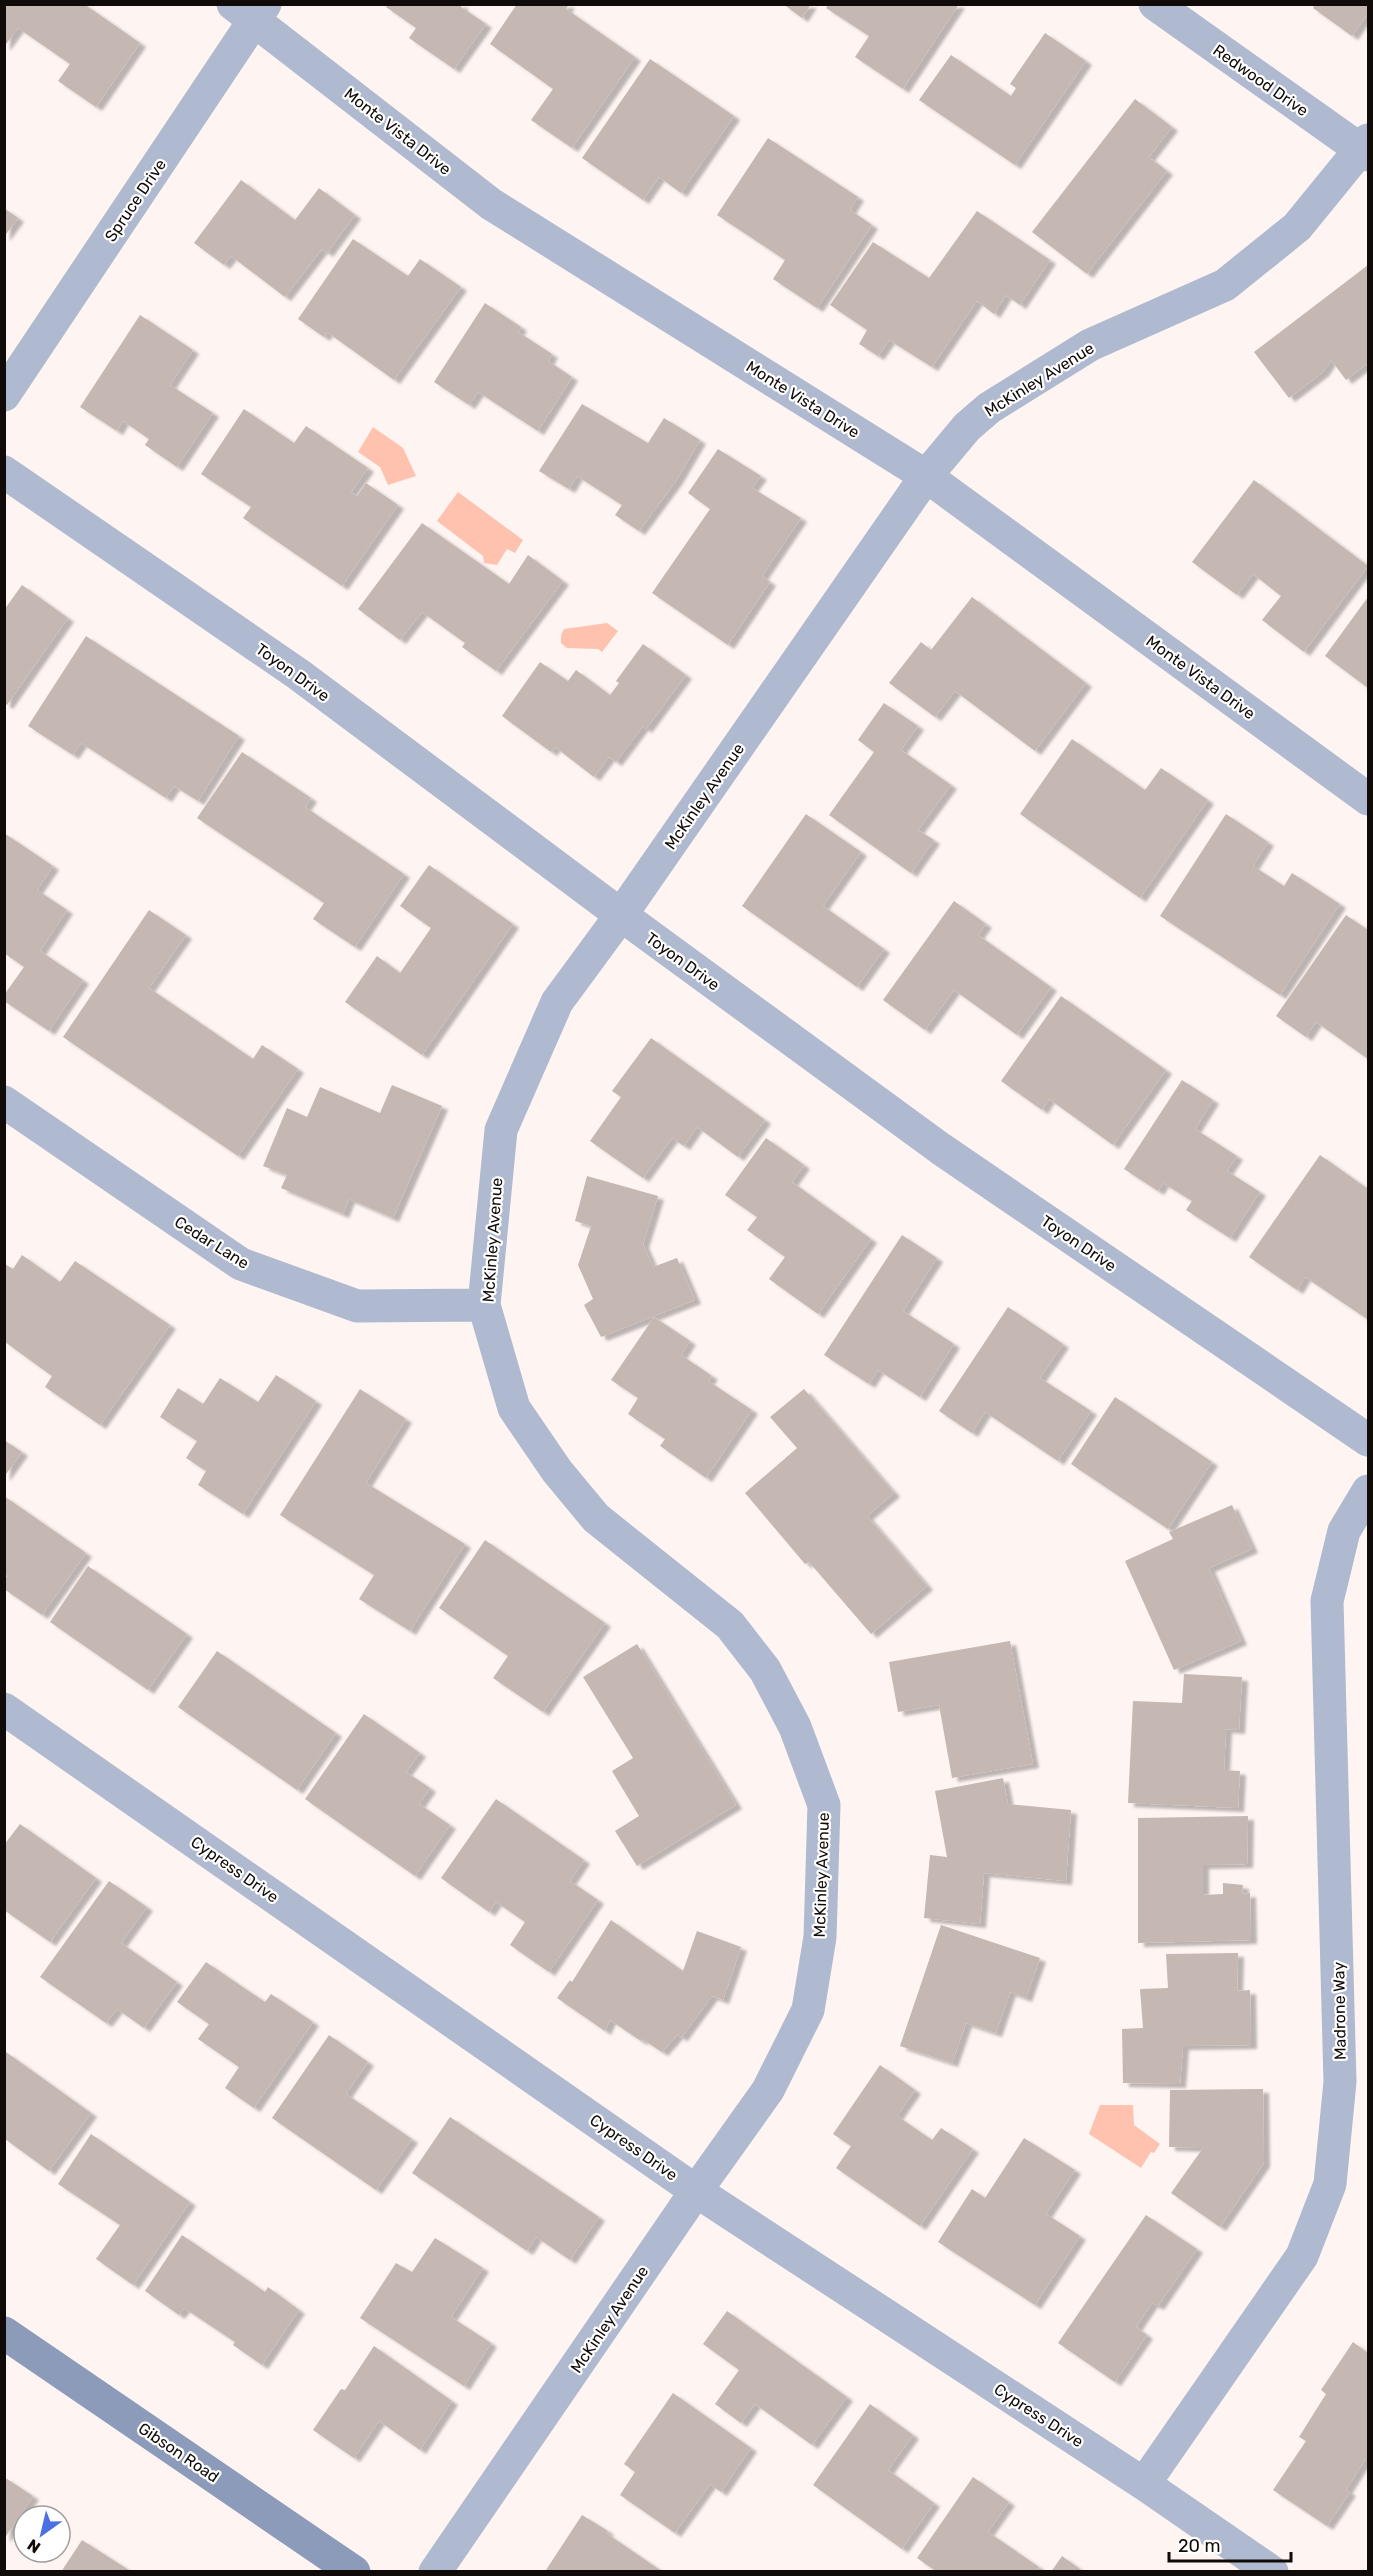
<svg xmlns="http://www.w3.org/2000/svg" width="1373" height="2576" font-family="Rubik,sans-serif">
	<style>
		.water { fill: #fec2af }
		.building { fill: #c5b7b2; filter: url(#shadow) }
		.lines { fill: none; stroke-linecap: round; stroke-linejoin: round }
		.minor { stroke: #afb9cf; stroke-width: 33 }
		.secondary { stroke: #8d9bbb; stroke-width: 33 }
		.labels { text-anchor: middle; stroke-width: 4.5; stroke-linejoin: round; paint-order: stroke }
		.street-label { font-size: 16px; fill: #100b09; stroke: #fff }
	</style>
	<defs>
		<filter id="shadow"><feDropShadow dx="6" dy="4" stdDeviation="1.5" flood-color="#0004"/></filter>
	</defs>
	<rect width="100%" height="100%" fill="#fef4f1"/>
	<!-- water -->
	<path class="water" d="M373 427 403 448 416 476 388 485 380 467 358 452Z
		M458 492 523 540 515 553 507 549 497 565 484 563 483 556 437 521Z
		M607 623 618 631 602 652 598 649 567 648 561 643V635L564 629Z
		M1100 2105H1133L1134 2125 1160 2144 1154 2153 1151 2152 1141 2168 1089 2134Z"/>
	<!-- building -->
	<path class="building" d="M4 4H84L140 43 96 107 58 81 70 64 18 28 4 47Z
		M388 4H463L461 7 486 24 454 69 409 38 416 28 386 7Z
		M517 4H569L566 9 635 57 572 148 531 120 553 89 490 44Z
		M783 4H811L802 18Z
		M829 4H959L903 89 855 57 869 36 826 8Z
		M1315 4H1368V13L1352 36 1313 8Z
		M1045 33 1086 61 1015 165 919 100 951 55 1011 96 1016 88 1010 84Z
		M650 59 734 116 681 193 659 177 643 200 582 158Z
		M1135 99 1172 127 1149 157 1167 171 1087 274 1032 232Z
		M768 138 858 197 850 210 872 225 817 308 773 279 785 260 717 215Z
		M241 180 295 220 319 188 355 215 327 253 322 249 285 297 231 256 224 265 194 243Z
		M4 208 18 218 4 237Z
		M977 211 1050 260 1020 305 1006 295 994 314 977 301 932 367 889 340 878 356 859 344 867 330 830 305 873 242 929 278Z
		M353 239 408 276 420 259 461 287 394 380 327 332 324 337 298 319Z
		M1368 265V363L1346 380 1331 360 1323 372 1289 398 1254 352Z
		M485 303 521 327 518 332 552 354 548 361 572 377 538 431 478 392 469 405 434 382Z
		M140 315 193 350 170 385 213 413 177 467 145 445 149 439 123 421 117 431 80 407Z
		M582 404 648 443 664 418 700 440 676 481 639 531 615 515 622 505 577 476 569 489 539 471Z
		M244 409 294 443 306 426 368 468 351 492 357 496 366 483 398 505 342 586 243 518 251 507 201 474Z
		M718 449 761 476 752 488 801 518 762 576 770 582 728 645 652 593 710 509 688 493Z
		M1254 480 1368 566 1304 652 1262 620 1281 596 1253 574 1237 595 1192 562Z
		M422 523 509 584 528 555 563 581 496 671 462 647 465 643 422 612 400 640 358 609Z
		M22 585 68 618 7 705 4 703V610Z
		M972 597 1086 683 1035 751 955 691 935 717 889 683 921 642 931 650Z
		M1368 597V688L1325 656Z
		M86 636 239 736 198 801 174 786 166 798 81 743 73 755 28 726Z
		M643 644 686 675 646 729 643 726 616 762 609 757 594 777 555 747 551 752 502 716 540 662 568 681 576 670 610 695 619 683 616 681Z
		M884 703 918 726 901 750 951 785 918 830 934 840 911 873 829 815 874 752 858 740Z
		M1072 739 1145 790 1161 768 1208 800 1140 898 1020 814Z
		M242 752 311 798 305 807 404 874 355 947 313 919 324 903 197 818Z
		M806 814 861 852 823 906 884 949 857 987 742 906Z
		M1226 814 1268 842 1253 866 1284 886 1292 873 1340 904 1280 995 1160 916Z
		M4 833 53 866 37 890 67 910 40 951 83 980 49 1031 4 1001V995L24 967 4 953Z
		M429 865 513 924 422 1055 345 1002 377 956 400 973 431 928 400 906Z
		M954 901 986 924 978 935 1051 987 1017 1035 954 990 925 1030 883 1000Z
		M149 910 186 935 149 988 253 1059 262 1045 298 1069 238 1156 63 1037Z
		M1346 915 1368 930V1059L1316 1022 1306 1037 1276 1016Z
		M1061 996 1166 1070 1113 1145 1049 1099 1042 1110 1001 1081Z
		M651 1038 765 1120 738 1157 697 1127 684 1146 672 1138 643 1178 590 1141 621 1097 612 1091Z
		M1182 1080 1213 1100 1195 1129 1237 1156 1227 1171 1260 1192 1230 1238 1186 1210 1192 1201 1163 1183 1158 1191 1124 1169Z
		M392 1085 442 1106 393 1218 349 1199 343 1214 281 1188 287 1175 263 1166 287 1108 307 1117 320 1087 380 1113Z
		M766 1138 804 1165 792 1182 871 1239 818 1314 769 1279 785 1257 747 1230 757 1217 725 1195Z
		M1320 1155 1368 1189 1367 1319 1305 1277 1297 1290 1249 1257Z
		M587 1176 658 1196 643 1244 653 1267 677 1258 695 1300 601 1337 584 1305 593 1299 578 1265 591 1226 575 1221Z
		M902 1235 937 1258 903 1311 954 1344 920 1397 878 1370 869 1384 824 1355Z
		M22 1255 60 1282 75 1261 170 1325 100 1425 45 1387 52 1376 5 1342V1264L13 1269Z
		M1008 1307 1063 1344 1040 1378 1091 1411 1058 1461 985 1412 972 1433 939 1411Z
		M654 1317 690 1341 681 1355 712 1376 708 1381 752 1410 706 1478 660 1446 665 1439 628 1414 638 1398 611 1380Z
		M276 1375 316 1401 243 1514 198 1485 206 1471 186 1458 197 1441 160 1417 178 1388 203 1404 220 1378 258 1402Z
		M360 1389 406 1419 366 1483 465 1544 410 1631 359 1599 374 1575 280 1515Z
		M804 1389 894 1493 867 1516 927 1586 871 1634 809 1562 805 1564 745 1493 797 1448 770 1417Z
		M1115 1397 1212 1462 1168 1529 1071 1464Z
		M4 1440 22 1452 4 1477Z
		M4 1496 86 1553 42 1615 4 1589V1580L7 1576 4 1574Z
		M1232 1505 1252 1549 1209 1568 1241 1641 1174 1670 1125 1561 1173 1539 1169 1532Z
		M485 1540 605 1623 543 1712 493 1678 508 1656 439 1608Z
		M88 1566 187 1634 148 1690 50 1622Z
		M1010 1641 1033 1764 952 1778 939 1705 898 1712 889 1662Z
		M637 1644 736 1805 637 1866 615 1831 639 1816 612 1771 633 1758 583 1677Z
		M217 1651 336 1733 297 1790 178 1707Z
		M1184 1674 1242 1677 1239 1730 1226 1729 1224 1770 1240 1771 1238 1808 1128 1803 1133 1701 1182 1703Z
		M364 1714 420 1753 406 1772 430 1788 419 1804 450 1825 415 1876 305 1799Z
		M1003 1778 1008 1804 1071 1810 1066 1881 984 1873 980 1924 924 1918 930 1855 947 1857 935 1791Z
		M496 1799 584 1860 570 1881 598 1900 549 1972 510 1945 525 1922 496 1902 489 1912 441 1878Z
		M1248 1816 1247 1864 1203 1865V1895L1223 1894V1883L1243 1885 1242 1894 1250 1893 1251 1940 1138 1943V1818Z
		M20 1824 96 1878 50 1942 4 1910V1845Z
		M109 1881 147 1907 121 1943 177 1982 144 2028 117 2009 106 2023 40 1977Z
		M611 1920 683 1971 697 1931 741 1947 723 2000 712 1996 681 2038 678 2034 662 2052 642 2039 641 2041 610 2020 605 2031 557 1998 570 1980 572 1982Z
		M941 1925 1040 1958 1026 1998 1010 1992 996 2033 966 2023 952 2063 900 2046Z
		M1238 1953 1237 1991 1250 1990 1251 2045 1183 2046 1180 2084 1123 2083 1122 2029 1143 2028 1140 1989 1168 1988 1166 1954Z
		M206 1962 265 2002 271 1994 313 2022 254 2108 225 2088 239 2067 198 2039 209 2024 177 2002Z
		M329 2035 368 2062 346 2094 412 2139 376 2190 272 2118Z
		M6 2052 91 2113 49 2171 5 2139V2055Z
		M880 2065 915 2090 897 2116 932 2140 941 2128 973 2149 920 2226 836 2168 851 2146 833 2134Z
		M1263 2089 1264 2163 1220 2227 1171 2193 1203 2148 1169 2147 1170 2090Z
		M450 2117 599 2217 570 2260 536 2237 527 2251 412 2173Z
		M91 2134 190 2202 133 2285 96 2259 120 2225 58 2184Z
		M1024 2138 1075 2170 1046 2214 1080 2236 1035 2305 938 2242 972 2189 985 2198Z
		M1146 2215 1197 2249 1158 2306 1152 2303 1136 2327 1147 2335 1115 2382 1058 2343Z
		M182 2235 265 2292 268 2287 299 2310 262 2365 233 2345 235 2342 184 2308 179 2315 145 2291Z
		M435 2238 483 2268 451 2317 491 2343 464 2386 360 2318 396 2263 412 2272Z
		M727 2311 847 2397 812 2445 755 2404 741 2423 715 2404 739 2370 703 2344Z
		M1353 2342 1368 2353V2460L1366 2458 1346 2490 1350 2492 1327 2526 1273 2490 1306 2441 1299 2437 1326 2394 1321 2390Z
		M374 2346 452 2401 420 2450 379 2421 354 2458 313 2430 341 2389 345 2390Z
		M673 2393 751 2448 721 2492 710 2484 675 2533 620 2495 635 2472 624 2464Z
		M870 2404 913 2435 888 2470 934 2503 902 2549 813 2485Z
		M4 2477 33 2496 4 2539Z
		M973 2477 1009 2502 988 2532 1039 2567 1036 2572H937L917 2558Z
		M582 2515 608 2531 606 2533 663 2572 546 2570Z
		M82 2540 132 2572H61Z
		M1062 2556 1084 2572H1051Z"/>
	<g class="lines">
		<!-- minor -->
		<path class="minor" d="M233 4 491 204 926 476 1368 799
			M1155 4 1368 155
			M4 395 265 4
			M4 472 298 674 621 915 941 1149 1368 1440
			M4 1102 241 1264 357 1306 484 1305
			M4 1709 696 2191 1144 2484 1272 2572
			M1144 2484 1302 2256 1330 2184 1340 2082 1327 1601 1344 1531 1368 1491
			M435 2572 696 2191 768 2090 808 2010 820 1937 824 1805 795 1727 765 1670 730 1625 596 1518 557 1471 514 1408 484 1305 501 1130 557 1002 621 915 926 476 967 427 989 408 1090 345 1225 285 1297 227 1368 140"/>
		<!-- secondary -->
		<path class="secondary" d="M4 2333 354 2572"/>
	</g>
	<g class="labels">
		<!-- street labels -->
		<g class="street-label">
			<text transform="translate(1261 80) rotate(35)" y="6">Redwood Drive</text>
			<text transform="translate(398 131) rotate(38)" y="6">Monte Vista Drive</text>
			<text transform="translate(135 200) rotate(-56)" y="6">Spruce Drive</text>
			<text transform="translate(1039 379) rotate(-32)" y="6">McKinley Avenue</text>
			<text transform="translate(803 399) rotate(32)" y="6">Monte Vista Drive</text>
			<text transform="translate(293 672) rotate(36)" y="6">Toyon Drive</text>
			<text transform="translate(1201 677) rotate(36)" y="6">Monte Vista Drive</text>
			<text transform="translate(704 796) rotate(-55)" y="6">McKinley Avenue</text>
			<text transform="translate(683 961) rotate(36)" y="6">Toyon Drive</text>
			<text transform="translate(492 1240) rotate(-86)" y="6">McKinley Avenue</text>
			<text transform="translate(212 1242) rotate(32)" y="6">Cedar Lane</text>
			<text transform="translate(1079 1243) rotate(34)" y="6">Toyon Drive</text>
			<text transform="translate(235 1869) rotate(35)" y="6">Cypress Drive</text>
			<text transform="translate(821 1875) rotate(-88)" y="6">McKinley Avenue</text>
			<text transform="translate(1339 2011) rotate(-91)" y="6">Madrone Way</text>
			<text transform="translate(634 2147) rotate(35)" y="6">Cypress Drive</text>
			<text transform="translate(609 2319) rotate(-56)" y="6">McKinley Avenue</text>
			<text transform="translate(1039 2415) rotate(33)" y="6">Cypress Drive</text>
			<text transform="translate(179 2452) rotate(34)" y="6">Gibson Road</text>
		</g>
	</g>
	<!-- border -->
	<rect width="1373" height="2576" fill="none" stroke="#100b09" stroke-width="12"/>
	<!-- north arrow -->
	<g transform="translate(42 2534) rotate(214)"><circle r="28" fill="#ffffff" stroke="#9f9d9d" stroke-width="1.5"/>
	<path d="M0-4.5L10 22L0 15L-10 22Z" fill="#4a70e3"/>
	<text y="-9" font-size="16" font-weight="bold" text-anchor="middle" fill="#100b09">N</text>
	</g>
	<!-- scale -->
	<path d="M1169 2552v9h122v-9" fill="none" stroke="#100b09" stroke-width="3"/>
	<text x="1178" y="2552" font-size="18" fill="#100b09" stroke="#ffffff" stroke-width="4.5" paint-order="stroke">20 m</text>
</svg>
